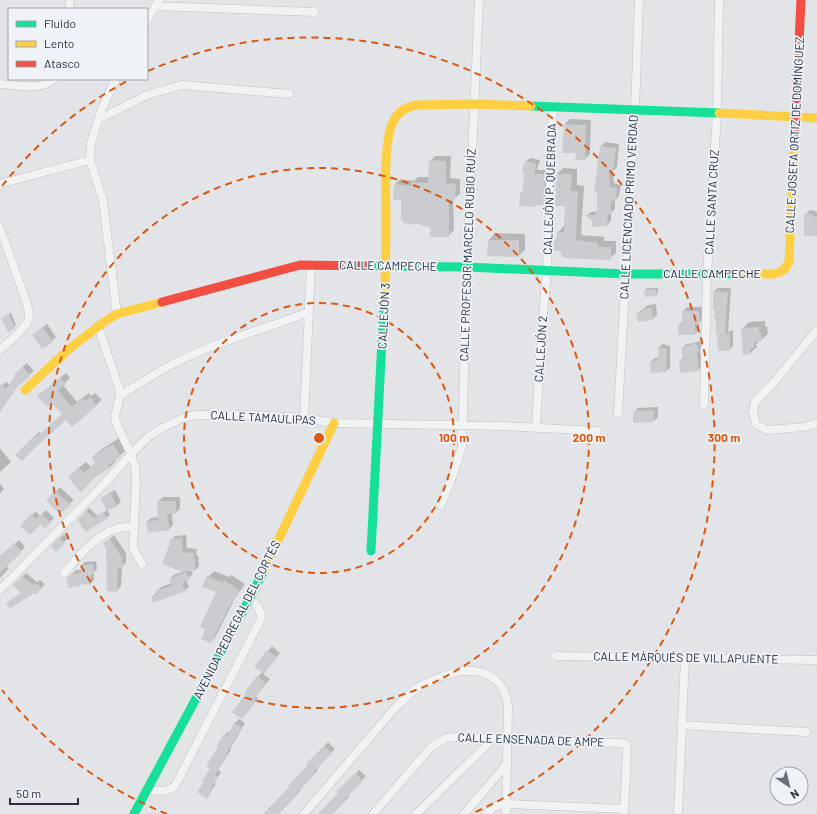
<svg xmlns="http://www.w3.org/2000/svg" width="817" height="814" font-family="Barlow,sans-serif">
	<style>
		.shadow { fill: #0003 }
		.building { fill: #cacccf }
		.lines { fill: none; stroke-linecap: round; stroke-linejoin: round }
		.street-casing { stroke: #c0c2c5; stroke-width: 9 }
		.street { stroke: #f1f2f4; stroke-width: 8 }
		.fast { stroke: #16e098; stroke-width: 9 }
		.slow { stroke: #ffcf43; stroke-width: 9 }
		.jam { stroke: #f24e42; stroke-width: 9 }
		.ring { fill: none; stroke: #de570f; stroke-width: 2; stroke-dasharray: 7 5 }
		.labels { text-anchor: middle; stroke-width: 3.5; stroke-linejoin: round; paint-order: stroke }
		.street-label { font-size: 12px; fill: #283041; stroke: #eff2f7 }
		.centre { fill: #de570f; stroke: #eff2f7; stroke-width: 2 }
		.ring-label { font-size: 12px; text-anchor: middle; font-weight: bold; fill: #de570f; stroke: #eff2f7; stroke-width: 3.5; stroke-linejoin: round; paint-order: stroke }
	</style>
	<rect width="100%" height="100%" fill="#e2e4e7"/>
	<!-- shadow -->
	<path class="shadow" d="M570 119 591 120 590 154 585 159 577 152 565 124Z
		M605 142 619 144 617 167 613 171 614 183 621 185 619 196 615 201V209L611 213V221L607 225 593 220 587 215 591 212 597 211 598 210 601 146Z
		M435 156H451L450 178 460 179V194L453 199 454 230 448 236 432 227 415 223 414 224 395 184 400 179 414 181 418 177H429L430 161Z
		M530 158 540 160 537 170H549L548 200 544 204 521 193 524 190 526 162Z
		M563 168 577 169V185L584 186 581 235 604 237V241H616V253L610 258 555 241 558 237V232L564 226 566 205 557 174Z
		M810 210 816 211 817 213V235L805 215Z
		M495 233 525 234V250L518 256 488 255 489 240Z
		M647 288H658V293L656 295 645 290Z
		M718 288H731L728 332 733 330V346L729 350 718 337 721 334 716 309 714 291Z
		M656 304 657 315 653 319 638 313 648 305Z
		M687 307H703V318L699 323V330L695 334 679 325 683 322V311Z
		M11 313 16 325 14 327 2 318Z
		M765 321V326L767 327 768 334 756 344 757 347 750 353 742 329 749 322Z
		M47 324 56 337 52 341 33 335Z
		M700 341 702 347 700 349 702 367 699 370 680 361 683 358 682 348 685 345Z
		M663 344 670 346V368L666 371 651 372V361L655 358H659V347Z
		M27 363 34 371 19 384 4 405 0 402V388L6 382 10 385 19 370Z
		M66 373 70 378 63 385 77 402 89 393 91 396 95 393 102 400 72 425 66 419 17 455 39 432 41 433 63 414 44 391Z
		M658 407V417L654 421 634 412 638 408Z
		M119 438 127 450 115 459 116 461 110 467 96 476 87 485 76 470 86 462 91 467 96 462 93 457 99 451Z
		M0 448 11 462 0 472Z
		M0 483 4 489 0 493Z
		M60 487 74 500 60 512 47 501Z
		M115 490 121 501 117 506 107 510 110 515 107 517 83 523 78 520 89 508 98 516 107 510 102 499 106 495Z
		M163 497H180V509L175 513H172L173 525 169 529 147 522 151 518 159 517 158 502Z
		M46 510 54 518 45 527 41 522 21 526 36 511 40 516Z
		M64 534 68 538 56 550 52 546Z
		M114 535 126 553V562L122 567 121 586 117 591 107 549 104 544Z
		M186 535 187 548 197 549 196 555H198L199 566 195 570H191L193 574 186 580 189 587 185 590 152 597 157 592V591L161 587 172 583 170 579 174 575 187 570 171 543V540L175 536Z
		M19 540 25 547 6 565 9 568 0 578V557Z
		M96 561 97 569 94 572V580L90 584 81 583 79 585 68 578 76 570H81V566L85 562Z
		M214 571 229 577 231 575 245 584 234 600 216 636 210 642 218 592 208 577Z
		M26 573 37 582 40 580 45 584 36 593 34 591 7 603 22 592 14 585Z
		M272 646 280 653 263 674 270 679 256 696 258 698 246 714 247 694 258 677 262 672 256 666Z
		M239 719 245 723 230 749 231 750 218 770 221 772 214 783 216 784 206 797 205 782 225 735 229 731 230 732 235 723Z
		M328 742 335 749 316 768 318 770 300 789 301 790 277 814H264L291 787 309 766 307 764Z
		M359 770 366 776 347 795 349 797 332 814H321L339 793 338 792Z"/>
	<!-- building -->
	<path class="building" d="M564 124 586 125 585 160H575L576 153H562Z
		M600 146 616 148 613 172H609L610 187 617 188 616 201H611V214L607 215 608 226 592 227V221L585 215H596L595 211H597V192H594Z
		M429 160 446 161V183L456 184 455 200H449V237H430L431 228 415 223 414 225 404 223 401 219V200H393L394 184 411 186 412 182 428 183Z
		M525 161 536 164 534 174H545L544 205H537L536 207 519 206 520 193H523L524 172 522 171Z
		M556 174H572L571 191H578L576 240 598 243V247H611V260L563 258 560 251H553L554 241H557V232H564L565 206H555Z
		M804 214H812L813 216 817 217V236H804Z
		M488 240H519V257L487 256Z
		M656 289 657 296 645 297 644 290Z
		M713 291 728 292 725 335 730 333V351H718L717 337 723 335H716V319H714L715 310H713Z
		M652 308 653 320 638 322 636 313 642 312 643 309Z
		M682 311H699V323L695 324V335H678V325H682Z
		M9 314 15 328 8 332 1 318Z
		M42 327 53 342 42 349 32 335Z
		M759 327V332L761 333 762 341 754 342V348H750L751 354 743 355 741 328Z
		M696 343 699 351 697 352 699 371 680 373 679 361 684 360 681 348Z
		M658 347 667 349 666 372 650 373V361H658Z
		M23 367 30 376 16 388 0 412V384L6 389 15 376 14 374Z
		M60 377 66 384 58 390 72 407 83 398 85 401 90 397 97 406 72 427 66 420 38 445 22 461 15 455 34 436 35 438 62 414 52 403 47 407 37 396Z
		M654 410V422L633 423V411Z
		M113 444 121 457 108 465 110 468 94 478 81 493 68 477 79 467 84 473 95 463 92 457Z
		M55 491 71 505 60 514 46 501Z
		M111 493 117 506 107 511 100 498Z
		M157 501H176V514H167L170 530 148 533 146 522 158 520Z
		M86 511 94 518 103 512 108 518 86 532 80 525 81 524 77 520Z
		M31 514 36 519 42 514 51 523 45 528 41 524 30 535 20 526Z
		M59 537 65 543 56 552 51 546Z
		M182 538 183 552 194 553 193 559H195V571H180L162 564 170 543V539Z
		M110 539 122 558 123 568H118L117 592 107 591 106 549 103 543Z
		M14 543 22 552 0 573V556Z
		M93 564 94 574H91L90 585 79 584 80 586 68 588 67 577 71 574 81 573 80 566Z
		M186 572 190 579 182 584 186 591 153 603 151 596 157 595 156 590 172 586 169 579Z
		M22 576 33 585 36 583 42 588 36 595 34 593 10 609 6 603 21 593 13 585Z
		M207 576 223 583 224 580 240 591 229 607 211 643 201 639 205 630 200 627 216 592 202 587Z
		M267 650 277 657 264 674 254 667Z
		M257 676 266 683 253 701 255 702 242 719 232 712 246 694 244 693Z
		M234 723 242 727 226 754 228 755 215 775 218 777 211 787 213 789 207 799 197 792 204 782 202 781 210 769 206 766 218 747 217 746 224 734 227 736Z
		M324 746 332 753 313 773 314 775 296 794 297 795 279 814H263L289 787 288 786 307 766 306 764Z
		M355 773 363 781 344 800 345 801 333 814H318L338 793 336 792Z"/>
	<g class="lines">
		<!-- street casing -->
		<g class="street-casing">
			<path id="street" d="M155 6 314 12
				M69 9 70 0
				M147 21 159 0
				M116 79 102 108 91 143 90 160 103 201 117 314
				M0 84C16 85 42 91 54 79
				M99 119 147 95 182 85 289 94
				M0 185 3 183 90 160
				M0 228 27 304C28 308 29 313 29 317 28 327 7 343 0 350
				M98 326 119 388 120 396 115 415 116 423 131 454 135 466 136 483 133 548 142 564
				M817 330 775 381 755 402 753 413 756 424 767 430 804 427 817 423
				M120 396C138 385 156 372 175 363 218 341 265 329 309 312
				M704 404 707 274 717 114 719 0
				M618 413 635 109 639 0
				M304 418 311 265
				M536 428 540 350 547 271 553 107
				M441 505 454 472 462 447 467 267 479 0
				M64 573C78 557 95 535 116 529 121 527 128 527 134 526
				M0 590 104 484 131 454 148 437 160 429 183 418 196 415H252L304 418 334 423 504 426 597 431
				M556 656 817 660
				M681 725 806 732
				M146 790C157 791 166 793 175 786L261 619C263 611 255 604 250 598
				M304 814 394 709C401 702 409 694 417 688 422 684 429 682 434 680 464 666 501 664 508 705L506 814
				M373 814 431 747 446 738 455 737 620 743 626 744 627 751 624 814
				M416 814 493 739
				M464 814 506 765
				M486 814C492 808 497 804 506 804L624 809
				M678 814 685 657"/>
		</g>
		<!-- street -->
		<use href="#street" class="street"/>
		<!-- fast -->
		<path class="fast" d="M531 106 719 113
			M368 266 467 267 625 274H737
			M371 551 384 302
			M134 814 250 598 264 570"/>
		<!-- slow -->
		<path class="slow" d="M719 113 817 118
			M737 274H775L784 270 789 262 794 147
			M384 302C386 273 386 245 386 216 386 193 383 139 394 120 398 112 407 107 416 105L474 104 531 106
			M25 390 69 349 104 322 117 314 162 302
			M264 570 334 423"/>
		<!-- jam -->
		<path class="jam" d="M794 147 801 0
			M162 302 300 265 368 266"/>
	</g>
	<!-- distance rings -->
	<g class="ring">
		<circle cx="319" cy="438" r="135"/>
		<circle cx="319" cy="438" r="270"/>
		<path d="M167 814A405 405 0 0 1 2 690M2 186A405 405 0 0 1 129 80M148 71A405 405 0 1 1 471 814"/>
	</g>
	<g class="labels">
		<!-- street labels -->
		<g class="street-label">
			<text transform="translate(795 135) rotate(-87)" y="4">CALLE JOSEFA ORTIZ DE DOMÍNGUEZ</text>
			<text transform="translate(550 189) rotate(-88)" y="4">CALLEJÓN P. QUEBRADA</text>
			<text transform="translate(712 202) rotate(-87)" y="4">CALLE SANTA CRUZ</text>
			<text transform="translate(629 207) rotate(-87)" y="4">CALLE LICENCIADO PRIMO VERDAD</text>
			<text transform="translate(468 255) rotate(-88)" y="4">CALLE PROFESOR MARCELO RUBIO RUÍZ</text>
			<text transform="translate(388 266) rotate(1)" y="4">CALLE CAMPECHE</text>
			<text x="712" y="278">CALLE CAMPECHE</text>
			<text transform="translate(384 316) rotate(-87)" y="4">CALLEJÓN 3</text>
			<text transform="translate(541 349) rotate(-86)" y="4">CALLEJÓN 2</text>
			<text transform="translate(263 418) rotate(3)" y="4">CALLE TAMAULIPAS</text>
			<text transform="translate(237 620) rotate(-63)" y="4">AVENIDA PEDREGAL DEL CORTÉS</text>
			<text transform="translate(686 658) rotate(1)" y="4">CALLE MÁRQUÉS DE VILLAPUENTE</text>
			<text transform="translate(531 740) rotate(2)" y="4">CALLE ENSENADA DE AMPE</text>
		</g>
	</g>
	<circle cx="319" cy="438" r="6" class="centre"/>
	<g class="ring-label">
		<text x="454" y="442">100 m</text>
		<text x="589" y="442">200 m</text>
		<text x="724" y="442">300 m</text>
	</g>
	<!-- legend -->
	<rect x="8" y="8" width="140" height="72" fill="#eff2f7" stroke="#9fa4ae"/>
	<rect x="16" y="21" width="20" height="6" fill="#16e098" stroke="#9fa4ae"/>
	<text x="44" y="28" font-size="12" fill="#283041">Fluido</text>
	<rect x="16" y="41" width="20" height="6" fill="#ffcf43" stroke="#9fa4ae"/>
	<text x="44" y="48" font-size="12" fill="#283041">Lento</text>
	<rect x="16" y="61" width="20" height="6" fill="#f24e42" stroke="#9fa4ae"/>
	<text x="44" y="68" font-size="12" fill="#283041">Atasco</text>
	<!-- north arrow -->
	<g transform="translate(789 786) rotate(145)"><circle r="19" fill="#eff2f7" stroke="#9fa4ae"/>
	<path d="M0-3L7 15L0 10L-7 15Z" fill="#696f7b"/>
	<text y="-6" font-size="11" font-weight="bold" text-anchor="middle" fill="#283041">N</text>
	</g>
	<!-- scale -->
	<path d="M10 798v6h68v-6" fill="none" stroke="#283041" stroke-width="2"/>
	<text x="16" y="798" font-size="12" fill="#283041" stroke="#eff2f7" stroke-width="3" paint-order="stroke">50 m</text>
</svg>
